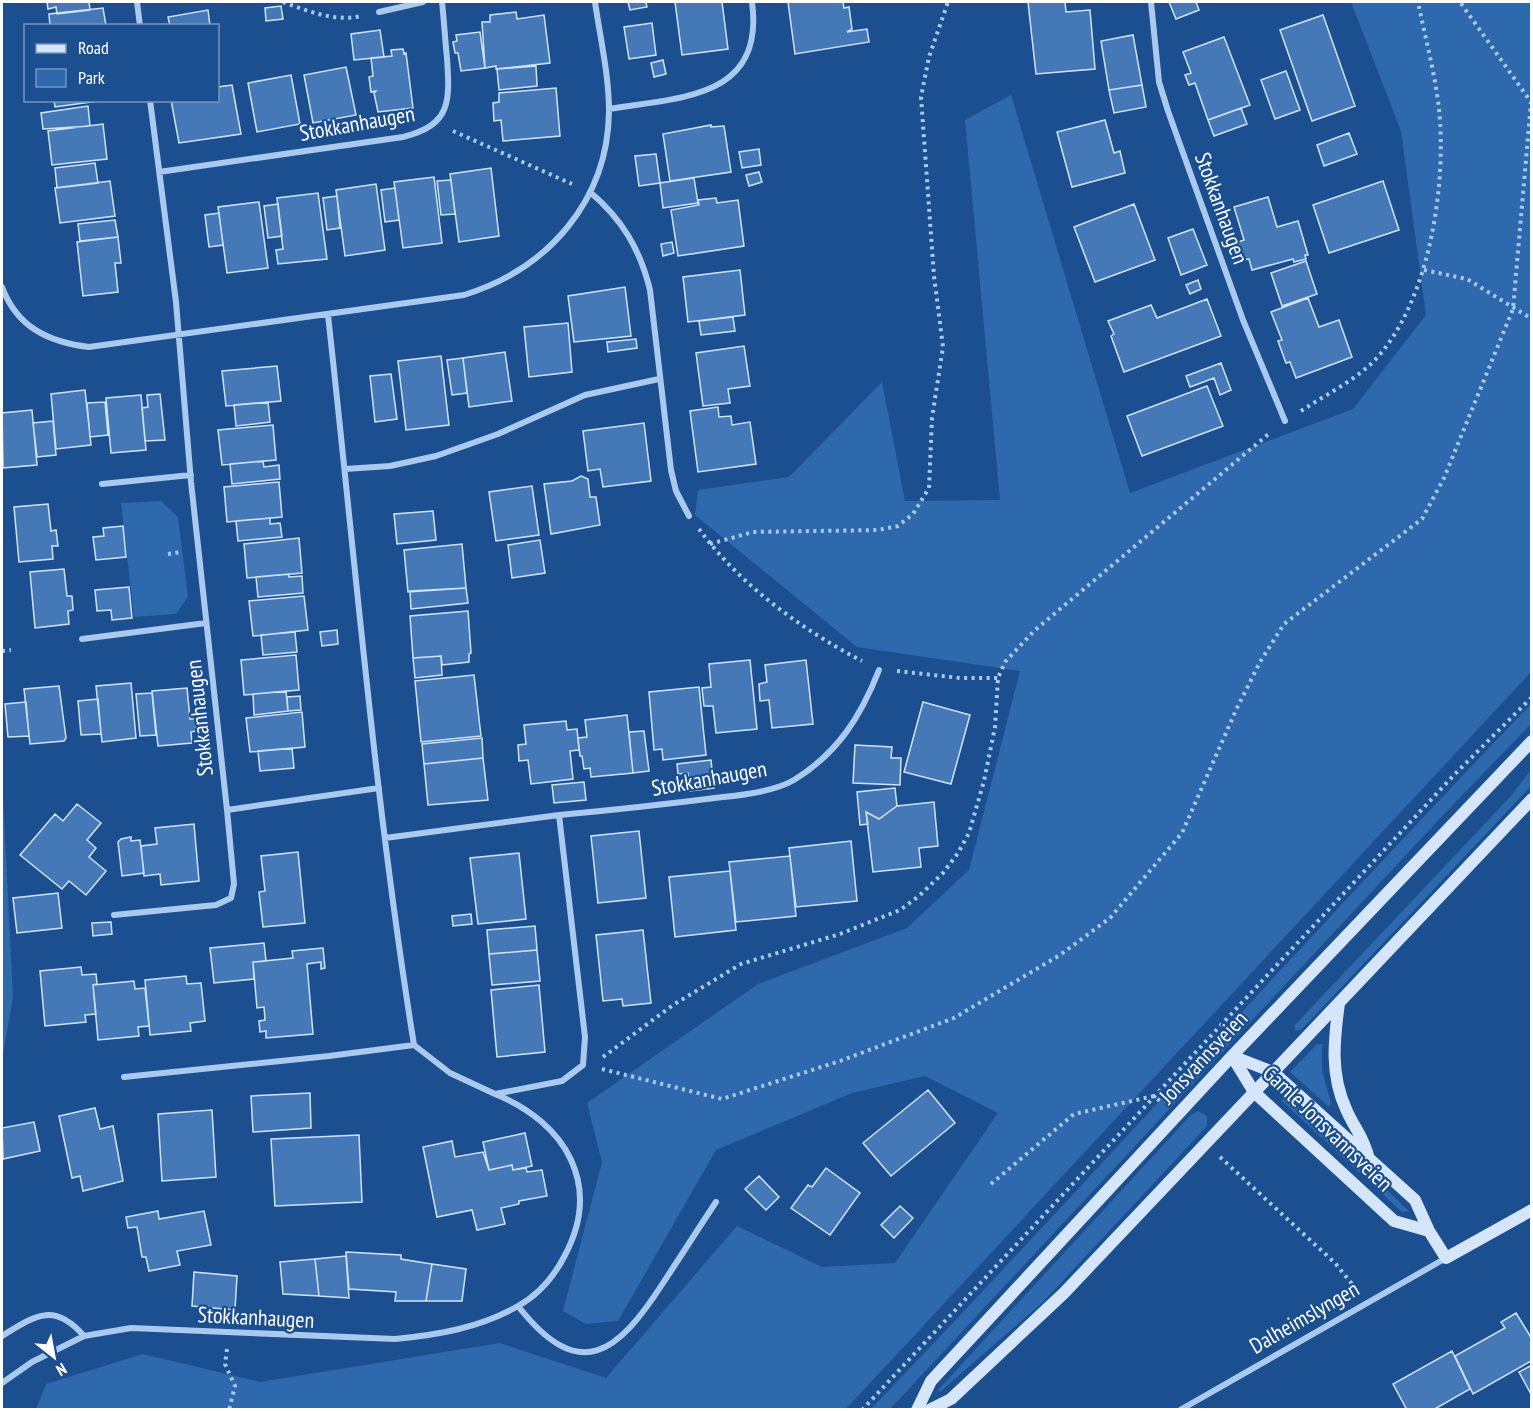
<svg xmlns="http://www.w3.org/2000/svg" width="1533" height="1411" font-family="'PT Sans Narrow',sans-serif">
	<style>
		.green { fill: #2e69ad }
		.building { fill: #4478b7; stroke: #cfe3fa; stroke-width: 1.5 }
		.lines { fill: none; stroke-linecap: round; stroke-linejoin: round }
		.path { stroke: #a9c9ee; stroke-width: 4; stroke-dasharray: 3 4.5; stroke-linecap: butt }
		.street { stroke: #a9c9ee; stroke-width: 6 }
		.secondary { stroke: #d6e6fa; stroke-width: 12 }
		.labels { text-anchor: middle; stroke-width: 4.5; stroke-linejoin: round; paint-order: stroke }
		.street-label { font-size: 22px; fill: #fff; stroke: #1b4f8f }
	</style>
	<rect width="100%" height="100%" fill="#1b4f8f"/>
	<!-- green -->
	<path class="green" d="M1351 2H1531V672L846 1409H36L46 1384 143 1354 260 1382 500 1343 606 1378 737 1226 822 1267 895 1263 998 1113 925 1076 852 1093 716 1150 618 1321 586 1324 563 1311 602 1162 587 1103 758 984 907 928 969 870 1020 671 857 647 695 515 698 490 789 477 882 382 905 501 1000 500 965 120 1011 95 1130 493 1353 409 1426 315 1401 131Z
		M161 501 178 517 188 597 176 614 134 617 121 503Z
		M1531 704V724L1445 813 890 1409H871C1094 1176 1308 936 1531 704Z
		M1531 770V786L1302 1029 1295 1031V1025L1510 797Z
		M2 775 13 997 2 1061Z
		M1317 1044H1322V1070L1331 1103 1329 1107 1290 1072Z
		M1283 1095H1286L1409 1211 1402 1212 1282 1101Z
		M1198 1111 1207 1116V1126L1043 1302 940 1392 938 1390 1191 1115Z"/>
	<!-- building -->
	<path class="building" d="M47 2H89L90 10 57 14 56 7 48 9Z
		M628 2H646L647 7 630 10Z
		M675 2H722L728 49 682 55Z
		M788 2H843L844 8 849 7 852 29 847 32 867 29 869 42 795 54Z
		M1028 2H1065L1066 12 1090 10 1095 69 1036 74Z
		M1169 2H1196L1199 10 1176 19Z
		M281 6 283 19 266 21 265 8Z
		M103 8 106 26H50L49 14Z
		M208 10 210 26H170L168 17Z
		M516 12 517 19 544 15 550 63 496 69V66L485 68 482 22H490V15Z
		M1323 15 1355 106 1312 121 1280 30Z
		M652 23 656 55 629 59 624 27Z
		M380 30 384 57 354 60 351 34Z
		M480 32 485 68 461 71 458 53H455L453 42 457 41 456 35Z
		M1133 35 1142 85 1109 90 1101 41Z
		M1224 37 1250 105 1208 120 1195 83 1189 85 1185 75 1191 73 1183 52Z
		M403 49 404 54 406 53 413 108 378 112 374 93 376 91 371 92 369 77 373 76 371 58 392 56 391 50Z
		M663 60 666 74 654 77 651 63Z
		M536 66 537 86 499 90 497 69Z
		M346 67 356 115 313 123 304 75Z
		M1286 71 1300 110 1275 119 1261 80Z
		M291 75 300 124 257 132 248 83Z
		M232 85 241 134 179 143 171 100H218V87Z
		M1142 85 1146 107 1114 113 1109 90Z
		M556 88 560 136 503 141 501 120 494 121 493 103 499 102V93Z
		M54 100H106L55 107Z
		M88 106 90 126 43 129 41 113Z
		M1241 108 1247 124 1214 136 1208 120Z
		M1105 120 1114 153 1120 151 1125 173 1072 187 1057 132Z
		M103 124 107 159 52 165 48 131Z
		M711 125V127L724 126 731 172 670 181 663 134Z
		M1349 133 1357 154 1324 166 1317 145Z
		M759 149 761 165 742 168 739 152Z
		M656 154 660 183 639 186 635 156Z
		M95 163 98 183 57 188 55 168Z
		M491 168 499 236 459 242 450 174Z
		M759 172 762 182 749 186 746 175Z
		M434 177 442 243 403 248 394 182Z
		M694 178 698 203 663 208 660 183Z
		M451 180 455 214 441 215 437 181Z
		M110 181 115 216 60 223 55 188Z
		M1383 181 1399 230 1329 253 1313 205Z
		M376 184 385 250 345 256 336 190Z
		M395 188 399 220 385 222 381 190Z
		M318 193 327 259 278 264 276 250 283 249 277 198Z
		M337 196 340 228 327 230 323 198Z
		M1268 197 1277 227 1298 221 1308 255H1305L1306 259 1294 262 1293 259 1252 270 1249 259 1243 260 1238 242 1244 240 1234 207Z
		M716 198 717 203 738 200 744 246 678 256 671 210 699 205 698 200Z
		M259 202 268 268 227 273 218 207Z
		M278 204 282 236 268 238 264 206Z
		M1134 204 1155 260 1095 282 1074 227Z
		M219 213 223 245 209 247 205 215Z
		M115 220 118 237 80 241 78 224Z
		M1193 229 1207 265 1181 275 1168 238Z
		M118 237 121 263H115L118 292 83 296 77 242Z
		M672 242 674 253 663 256 661 244Z
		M1306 261 1317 294 1282 306 1271 273Z
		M740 270 745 315 688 322 683 277Z
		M1198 280 1201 289 1190 294 1186 285Z
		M625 287 631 336 574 342 568 296Z
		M1308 298 1319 327 1339 320 1352 357 1296 378 1290 362 1286 363 1278 341 1282 340 1271 312Z
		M1207 299 1221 336 1124 372 1111 336 1114 334 1108 321 1151 305 1157 318Z
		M733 317 735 331 701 335 699 321Z
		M568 323 572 372 529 377 524 327Z
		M636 339 637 348 608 352 607 342Z
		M744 346 750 386 728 389 730 403 703 406 696 353Z
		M505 352 512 401 469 407 463 358Z
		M441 356 449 425 406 430 398 361Z
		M463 358 467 393 452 395 447 360Z
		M1221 363 1231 390 1220 395 1214 378 1190 387 1186 376Z
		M277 366 281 401 226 406 222 371Z
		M391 374 397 419 375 422 370 376Z
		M1207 386 1223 426 1142 456 1127 416Z
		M85 390 91 445 56 449 51 394Z
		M160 394 165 440 145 441 142 408 148 407 147 395Z
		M141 395 146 450 111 453 106 398Z
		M105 402 108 435 90 437 87 403Z
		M268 402 270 422 236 426 234 405Z
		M718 407 719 417 731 416 732 425 750 422 756 464 698 472 690 411Z
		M32 410 37 465 3 468 2 413Z
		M53 421 56 455 37 457 33 423Z
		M644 423 651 481 603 487 600 469 588 471 583 431Z
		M273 425 276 460 222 465 218 430Z
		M263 461 264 467 279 465 280 479 232 484 230 464Z
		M581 476 588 479 590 497H596L600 525 551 534 544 484 572 481Z
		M279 482 282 517 227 522 224 487Z
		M532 486 539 535 496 541 489 492Z
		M48 504 51 531 56 530 58 546H52L53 559 19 562 14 507Z
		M433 511 436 540 397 544 394 514Z
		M270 518V524L280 523 282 537 238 541 236 521Z
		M123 526 126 557 96 560 93 537 104 536 103 528Z
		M299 538 302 573 247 578 244 544Z
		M540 540 545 573 512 578 508 545Z
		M462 544 466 588 408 592 404 550Z
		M64 569 67 596H72L73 610 68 611 69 624 35 628 30 572Z
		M289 574V577L302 576 303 593 258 597 256 577Z
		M129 587 132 618 112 620 111 610 97 611 95 590Z
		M466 588 468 603 411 609 410 591Z
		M304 596 308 630 253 636 249 601Z
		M468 611 471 653 469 654V662L442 665 441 656 413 658 410 616Z
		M337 630 338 644 322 646 320 632Z
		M295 632 297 652 263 655 261 635Z
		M296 655 299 690 244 695 241 660Z
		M441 656 442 675 415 678 413 658Z
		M750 660 757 729 716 733 713 706H704L702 688 711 687 709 664Z
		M806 660 813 724 772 728 769 700 760 701 759 684 767 682 765 665Z
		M474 675 481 736 421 742 415 681Z
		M131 683 136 738 102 742 96 686Z
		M59 686 66 738 64 741 30 744 24 689Z
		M699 687 706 755 663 760 662 749 654 750 649 692Z
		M187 688 190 719H195L196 731 191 732 192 743 158 746 152 691Z
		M286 691 288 711 254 715 253 694Z
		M152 693 156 735 140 736 136 694Z
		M300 696 301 710 288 711 287 697Z
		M98 699 101 734 81 735 78 701Z
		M26 702 29 736 8 737 5 704Z
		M923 702 970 715 951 784 904 772Z
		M302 712 305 747 250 752 246 718Z
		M627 715 633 773 591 777 590 768 584 769 582 756H580L578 738 587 737 585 720Z
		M566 721 567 730 577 729 579 750 570 751 573 779 531 784 528 760 519 761 518 745 526 744 524 725Z
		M644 731 649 771 633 773 629 732Z
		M482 738 483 758 424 764 422 744Z
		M855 745 892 747 891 758H901L900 785 853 783Z
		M292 748 294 768 260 771 258 751Z
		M483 758 488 800 428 805 424 764Z
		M711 760 714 788 690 791 688 773 678 774 677 764Z
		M584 782 586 800 554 803 552 785Z
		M895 788 897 806 879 819 866 812 868 824 860 825 857 792Z
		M934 802 938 846 919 848 921 867 873 872 866 812 879 819 897 806Z
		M77 804 101 823 87 840 96 848 89 857 106 871 86 895 69 881 62 889 20 855 55 814 63 821Z
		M194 824 199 881 161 885 160 874 144 876 141 846 157 844 155 828Z
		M639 831 646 898 598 903 591 836Z
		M131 837V841L140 840 144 873 122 876 118 842 121 839Z
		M851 841 857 901 796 907 789 848Z
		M298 852 305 923 263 927 259 892 265 891 261 856Z
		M519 853 526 919 478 924 470 858Z
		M790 856 796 916 736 922 729 862Z
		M730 871 736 930 675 937 669 877Z
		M58 893 62 928 17 933 13 898Z
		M471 914 472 924 453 926 452 916Z
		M111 922 112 934 93 936 92 923Z
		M535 926 537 950 489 954 487 930Z
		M643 930 651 1003 623 1006 622 999 603 1001 596 935Z
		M264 943 266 961 253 962 254 979 214 983 210 948Z
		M323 948 325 968 321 969V962L307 964 313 1034 266 1038V1031L260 1032 259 1021 265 1020 264 1007 257 1008 253 962 293 958 292 951Z
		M537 950 540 981 492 985 489 954Z
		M81 967 82 975 96 974 97 984 93 985 96 1014 85 1015 86 1022 45 1026 40 971Z
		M186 976 187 984 201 983 205 1021 190 1023 191 1031 150 1035 145 980Z
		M134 981 135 989 145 988 149 1026 138 1027 139 1036 98 1040 93 985Z
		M539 985 545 1052 497 1057 491 990Z
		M928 1090 955 1123 891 1176 863 1143Z
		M310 1093 311 1128 253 1132 251 1096Z
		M95 1108 100 1129 113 1126 123 1181 83 1191 80 1176 72 1178 59 1116Z
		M212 1110 216 1177 162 1181 158 1114Z
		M34 1122 40 1151 3 1159 2 1128Z
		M525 1133 532 1166 513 1170 512 1165 489 1170 483 1142Z
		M359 1135 362 1202 275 1206 271 1139Z
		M452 1141 455 1157 483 1152 489 1170 512 1165 513 1170 526 1168 527 1172 542 1170 547 1196 519 1201V1204L501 1208 505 1224 477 1230 472 1210 437 1217 423 1147Z
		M826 1168 860 1193 830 1235 791 1208 808 1185 812 1187Z
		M759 1176 779 1197 766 1210 745 1189Z
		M900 1206 913 1218 894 1238 881 1225Z
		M158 1211 159 1219 204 1211 211 1245 177 1251 180 1265 149 1271 146 1257H142L137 1227 128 1228 126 1217Z
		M346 1252 401 1255V1259L432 1264 426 1301H395L396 1292 349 1289Z
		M346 1256 349 1298 319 1296 315 1259Z
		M315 1259 319 1296 283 1294 280 1262Z
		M432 1264 466 1269 462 1301H426Z
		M194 1272 237 1276 235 1310 192 1306Z
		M1516 1313 1532 1339 1531 1361 1473 1394 1455 1356 1505 1328 1501 1322Z
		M1452 1351 1470 1389 1433 1410H1407L1393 1384Z
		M1532 1365V1396L1519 1372Z"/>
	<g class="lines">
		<!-- path -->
		<path class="path" d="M283 2C308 11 334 22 361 16
			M453 131 572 184
			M1424 270 1467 279 1532 319
			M1301 411C1325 395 1352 382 1373 362 1429 305 1447 186 1439 109 1435 73 1425 37 1418 2
			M699 529C740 585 801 629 862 661
			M710 544 753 532 878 530 898 526 913 514 929 488 932 418 943 347 934 276 921 97 929 57 948 2
			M168 554 181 552
			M2 651 11 650
			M897 671 960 678H998
			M603 1057 673 1005 741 964 840 934 900 910 919 896 943 873 958 853 969 833 984 781 995 727 998 678 1005 662 1035 630 1271 432
			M602 1069 722 1099 840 1061 954 1018 1060 955 1110 918 1182 833 1236 710 1260 662 1284 624 1422 519 1444 478 1513 309 1531 102 1460 2
			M1220 1157 1335 1263 1356 1289
			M991 1184 1074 1114 1154 1096 1161 1102
			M227 1349 225 1364 235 1386 229 1410
			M862 1410 1455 774 1532 697"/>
		<!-- street -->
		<path class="street" d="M137 2 140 26
			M1151 2 1159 82 1168 111 1243 320 1285 421
			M379 12 423 2
			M150 100 176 302 191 482 227 810
			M609 109C681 97 765 99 752 2
			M159 172 403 137C451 125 450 102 447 58 445 39 444 20 442 2
			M590 192C622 219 640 249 650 290L671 470 676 491 689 516
			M2 287C17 327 48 342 89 347L464 295C548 269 608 201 609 111 609 75 600 37 595 2
			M345 469 390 466 436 456 498 434 585 395 659 379
			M102 484 191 475
			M82 639 206 623
			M559 815C614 810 668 804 723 797 745 795 775 791 794 780 838 753 861 716 879 670
			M385 838 559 815 585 1037 583 1065 562 1081 495 1094 450 1073 414 1045
			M114 915 216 905 231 898 234 884 227 810 379 788
			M124 1077 329 1056 414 1045C375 803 355 558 328 315
			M518 1306C580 1385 618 1353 663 1283 681 1256 698 1229 716 1202
			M2 1336C36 1315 54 1302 84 1336L131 1328 395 1339C437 1335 480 1328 518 1306 538 1295 553 1278 564 1257 603 1185 566 1123 495 1094
			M2 1383 32 1362 84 1336
			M1180 1410 1446 1258"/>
		<!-- secondary -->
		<path class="secondary" d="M1339 1003C1334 1040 1330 1074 1346 1109 1355 1130 1363 1135 1369 1159
			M1232 1056 1273 1072 1415 1200 1429 1231 1446 1258 1532 1210
			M1232 1056 1254 1092 1394 1221 1429 1231
			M917 1410 931 1381 1232 1056 1532 741
			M929 1410 951 1399 1064 1293 1532 799"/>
	</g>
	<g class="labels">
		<!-- street labels -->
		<g class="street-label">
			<text transform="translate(357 123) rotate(-10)" y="8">Stokkanhaugen</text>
			<text transform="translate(1222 208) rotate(70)" y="8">Stokkanhaugen</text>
			<text transform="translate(199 718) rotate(-96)" y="8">Stokkanhaugen</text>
			<text transform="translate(709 778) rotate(-10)" y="8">Stokkanhaugen</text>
			<text transform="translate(1203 1057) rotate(-47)" y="8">Jonsvannsveien</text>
			<text transform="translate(1328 1128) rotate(44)" y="8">Gamle Jonsvannsveien</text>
			<text transform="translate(256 1317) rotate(3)" y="8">Stokkanhaugen</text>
			<text transform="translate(1304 1317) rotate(-30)" y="8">Dalheimslyngen</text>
		</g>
	</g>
	<!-- border -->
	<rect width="1533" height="1411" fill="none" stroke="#ffffff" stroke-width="6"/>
	<!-- legend -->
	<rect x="24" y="24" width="195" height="78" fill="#1b4f8f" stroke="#7695bc" stroke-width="1.5"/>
	<rect x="36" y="44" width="30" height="9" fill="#d6e6fa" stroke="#7695bc" stroke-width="1.5"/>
	<text x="78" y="54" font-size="18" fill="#ffffff">Road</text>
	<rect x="36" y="69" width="30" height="18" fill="#2e69ad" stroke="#7695bc" stroke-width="1.5"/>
	<text x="78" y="84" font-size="18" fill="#ffffff">Park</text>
	<!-- north arrow -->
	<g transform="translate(54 1357) rotate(149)" stroke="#1b4f8f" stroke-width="4.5" paint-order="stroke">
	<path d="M0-4.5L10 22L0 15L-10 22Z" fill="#ffffff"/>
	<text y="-9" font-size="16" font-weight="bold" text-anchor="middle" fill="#ffffff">N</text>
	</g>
</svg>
